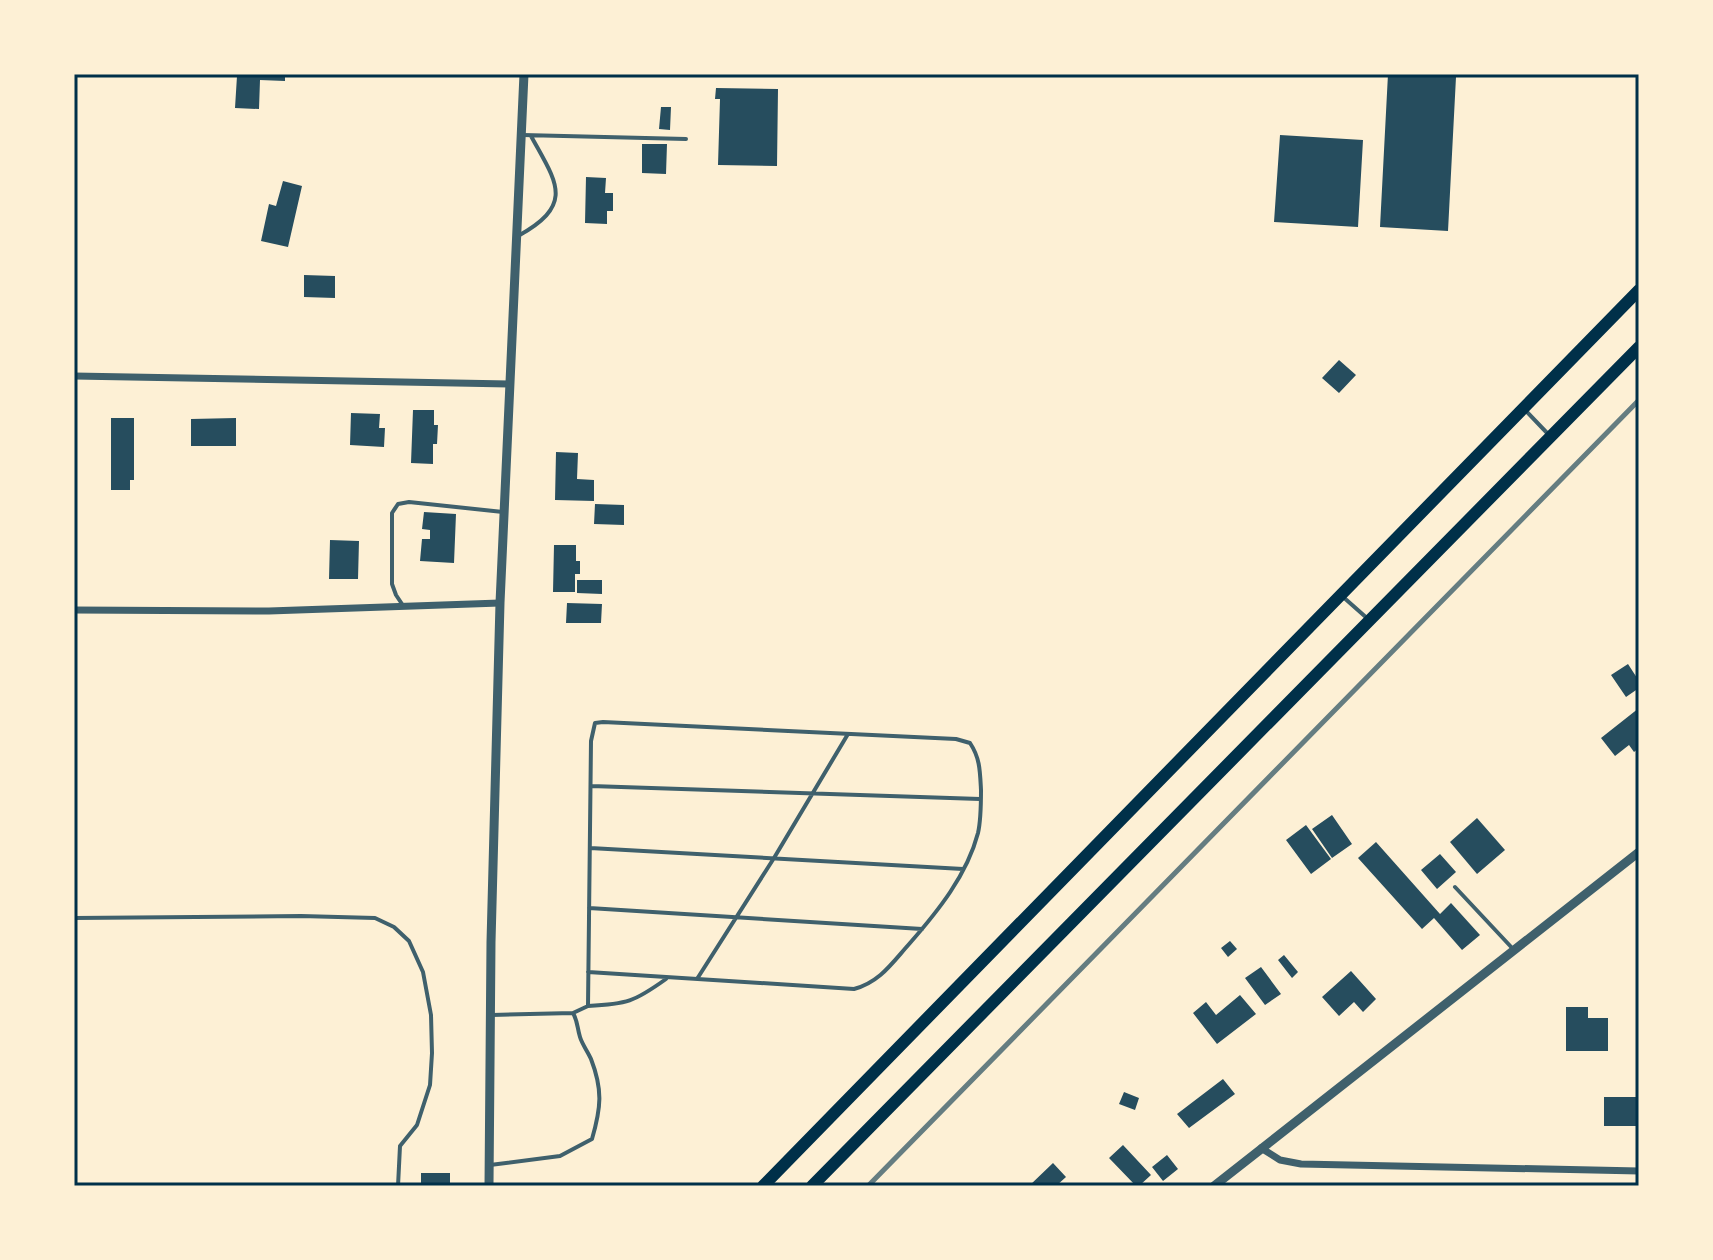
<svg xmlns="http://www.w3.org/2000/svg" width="1713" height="1260" font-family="Ubuntu,sans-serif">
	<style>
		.building { fill: #264d5e }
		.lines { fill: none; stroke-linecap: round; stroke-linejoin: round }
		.service { stroke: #3f606c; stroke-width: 4 }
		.minor { stroke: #3f606c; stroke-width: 7 }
		.tertiary { stroke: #3f606c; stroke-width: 9 }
		.primary { stroke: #003049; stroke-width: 12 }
		.rail { stroke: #657d81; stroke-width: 5 }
		.neatline { fill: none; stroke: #003049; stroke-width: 3 }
	</style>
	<rect width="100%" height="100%" fill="#fdf0d5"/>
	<!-- building -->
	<path class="building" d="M255 74H285V81L260 80 259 109 235 108 237 76H255Z
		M1388 74 1456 77 1448 231 1380 227Z
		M716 88 778 89 777 166 718 165 720 99H715Z
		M661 107H671L670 130 659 129Z
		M1280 135 1363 140 1358 227 1274 222Z
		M642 144H667L666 174 642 173Z
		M586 177 606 178 605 193H613V211H607V224L585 223Z
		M283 181 302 186 288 247 261 241 269 204 276 206Z
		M304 275 335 276V298L304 297Z
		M1339 360 1356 375 1339 393 1322 378Z
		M413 410H434V425H438L437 444H433V464L411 463Z
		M351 413 380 414 379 428H385L384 447 350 445Z
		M111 418H134V480H130V490H111Z
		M236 418V446H191V419Z
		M556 452 578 453 577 479 594 480V501L555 500Z
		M595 504 624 505V525L594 524Z
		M424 512 456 514 454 563 420 561 422 539H430V530L422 529Z
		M330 540 359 541 358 579H329Z
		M554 545H576V561H580V574H575V592H553Z
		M577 580H602V594L577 593Z
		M567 603 602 604 601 623H566Z
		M1628 664 1639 681V688L1626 697 1611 675Z
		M1639 708V748L1634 752 1629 745 1615 756 1601 738Z
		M1332 815 1352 844 1332 858 1312 829Z
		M1477 818 1505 850 1477 874 1450 842Z
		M1306 825 1331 859 1311 874 1286 840Z
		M1376 842 1440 914 1451 903 1480 935 1462 950 1434 918 1422 929 1358 858Z
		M1440 854 1456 872 1437 889 1421 870Z
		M1230 941 1237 949 1228 957 1221 948Z
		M1284 955 1298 972 1292 978 1278 960Z
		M1261 967 1281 994 1265 1005 1245 978Z
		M1351 971 1376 999 1363 1012 1354 1002 1339 1016 1322 997Z
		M1240 995 1256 1014 1217 1044 1193 1013 1206 1002 1216 1015Z
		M1566 1007H1588V1018H1608V1051H1566Z
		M1223 1079 1235 1094 1189 1128 1177 1114Z
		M1124 1092 1139 1098 1135 1110 1119 1104Z
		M1604 1097H1639V1126H1604Z
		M1123 1145 1151 1175 1139 1186H1136L1109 1158Z
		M1167 1155 1178 1169 1163 1181 1152 1167Z
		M1053 1163 1066 1177 1056 1186H1029Z
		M421 1173H450V1186H421Z"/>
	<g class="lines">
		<!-- service -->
		<path class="service" d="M523 135 686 139
			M518 236C576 204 556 182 531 136
			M1525 410 1549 435
			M1342 596 1368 619
			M402 604 396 595 392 584V513L398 504 409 502 503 512
			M591 786 980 799
			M590 848 963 869
			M1455 887 1514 950
			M589 908 922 929
			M74 918 301 916 375 918 394 927 409 941 423 972 431 1015 432 1053 430 1085 417 1125 400 1146 398 1186
			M697 979 774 858 848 734
			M588 1006C627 1004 634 1002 666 979
			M573 1013 588 1006C589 917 590 829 591 741L595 723 603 722 956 739 970 743C980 758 980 771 981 790 981 803 981 820 978 833 967 875 938 911 910 943 892 963 880 982 854 989L588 972
			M490 1165 560 1156 592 1139C601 1108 603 1090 591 1059 588 1052 582 1044 580 1037 577 1027 578 1022 573 1013L492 1015"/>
		<!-- minor -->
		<path class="minor" d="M74 376 509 384
			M74 610 269 611 500 603
			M1261 1148 1280 1160 1301 1164 1639 1171"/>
		<!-- tertiary -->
		<path class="tertiary" d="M489 1186 491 942 500 603 524 74
			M1214 1186 1639 852"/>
		<!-- primary -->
		<path class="primary" d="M763 1186 1639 290
			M812 1186 1639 347"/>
		<!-- rail -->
		<path class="rail" d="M868 1186 1639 400"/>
	</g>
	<!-- border -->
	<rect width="1713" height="1260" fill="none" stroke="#fdf0d5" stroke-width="152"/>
	<rect x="76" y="76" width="1561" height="1108" class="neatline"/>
</svg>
